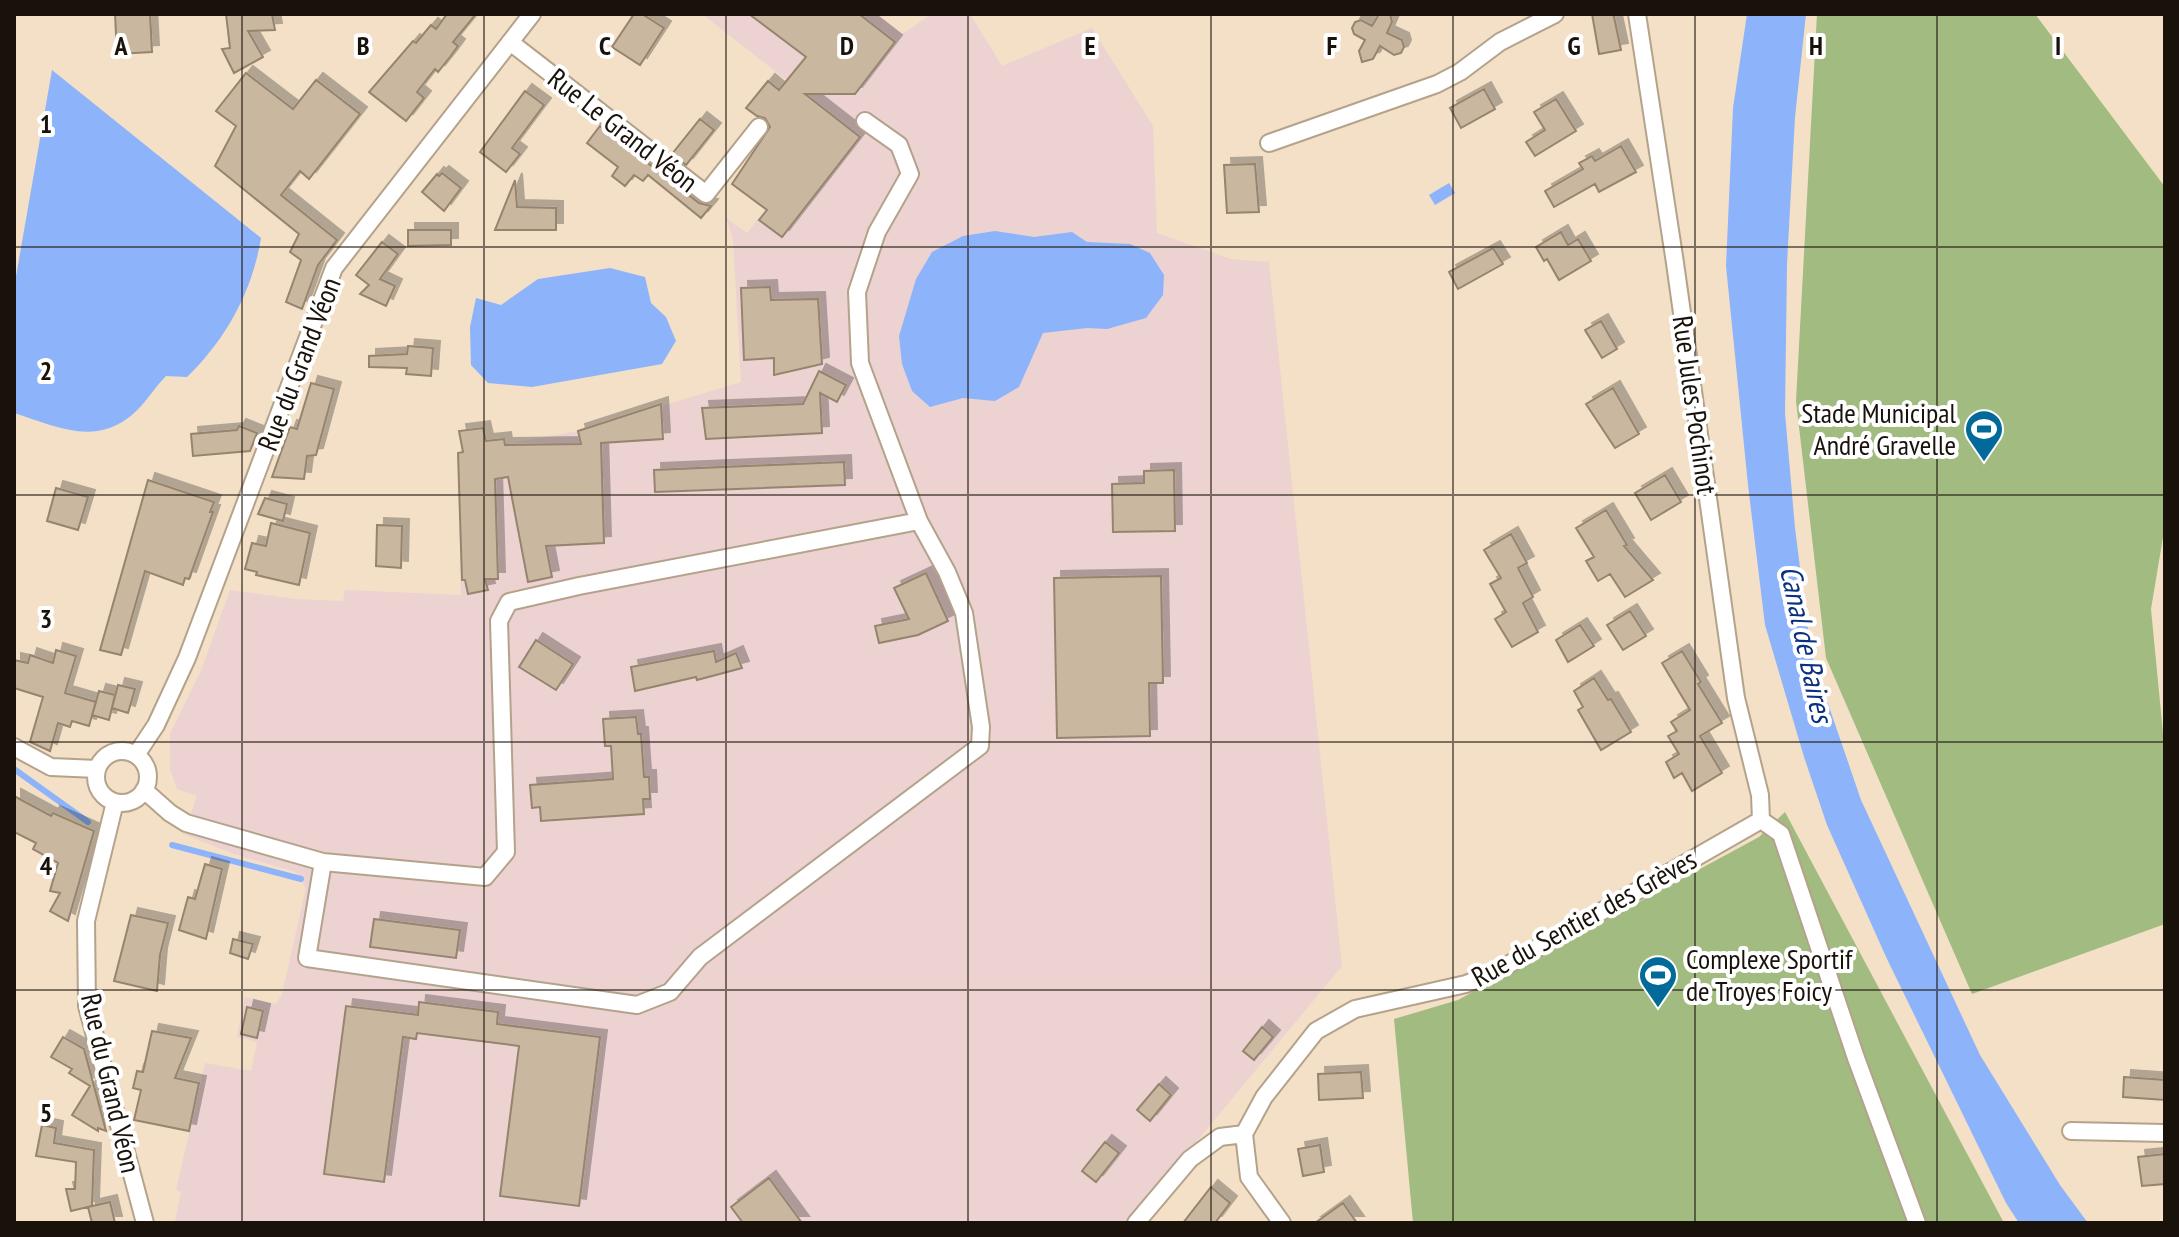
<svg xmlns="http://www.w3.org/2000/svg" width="2179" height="1237" font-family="'PT Sans Narrow',sans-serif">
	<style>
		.industrial { fill: #ecd2d1 }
		.green { fill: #a2bb81 }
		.water { fill: #8db3fb }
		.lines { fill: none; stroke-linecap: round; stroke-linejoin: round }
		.stream { stroke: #8db3fb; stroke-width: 6 }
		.building { fill: #cab7a0; stroke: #96846e; stroke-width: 2; filter: url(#shadow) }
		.minor-casing { stroke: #b4a28b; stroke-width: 20 }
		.minor { stroke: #fff; stroke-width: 16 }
		.grid { fill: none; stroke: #19120a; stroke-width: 2; stroke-opacity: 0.55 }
		.labels { text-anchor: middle; stroke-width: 8; stroke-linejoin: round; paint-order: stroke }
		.street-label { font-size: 28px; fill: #19120a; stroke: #fff }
		.poi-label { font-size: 28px; fill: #19120a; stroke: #fff; text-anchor: end }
		.water-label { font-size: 30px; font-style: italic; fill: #0b3080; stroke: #fff }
		.grid-label { font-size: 26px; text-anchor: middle; font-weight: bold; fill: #19120a; stroke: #fff; stroke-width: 8; stroke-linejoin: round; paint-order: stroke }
	</style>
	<defs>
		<filter id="shadow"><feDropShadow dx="7" dy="-7" stdDeviation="0" flood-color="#0004"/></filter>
	</defs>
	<rect width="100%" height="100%" fill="#f3e0c7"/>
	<!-- industrial -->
	<path class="industrial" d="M702 14H876L902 34 932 14H970L1002 66 1092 28 1153 126 1157 233 1231 259 1269 262 1342 966 1129 1223 175 1221 181 1192 176 1190 205 1063 251 1071 257 1042 237 1037 245 997 276 1004 282 994 306 888 296 872 234 854 183 834 197 796 177 789 170 769V734L202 668 230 590 295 599 343 601 345 590 461 595 458 453 578 431 741 382 733 239 726 218 747 233 836 119Z"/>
	<!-- green -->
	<path class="green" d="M1817 14H2035L2165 187V525L2151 609 2165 754V924L1972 994 1826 658 1796 401Z
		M1785 812 2004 1223H1413L1394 1019 1458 1000 1759 837Z"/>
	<!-- water -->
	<path class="water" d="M1747 14H1806L1795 117 1787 264 1785 413 1795 528 1811 654 1861 800 1980 1055 2060 1185 2088 1223H2019L2006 1203 1887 959 1827 825 1804 757 1765 625 1748 485 1726 266 1733 108Z
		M52 70 261 238C252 292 226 339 187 377L166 376C154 388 145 404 133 414 95 447 55 426 14 413V288Z
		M1449 183 1455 193 1435 205 1429 195Z
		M995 231 1034 237 1072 232 1087 242 1130 244 1150 253 1164 275 1163 295 1146 318 1107 329 1087 328 1043 333 1019 387 995 401 963 398 930 407 912 391 902 364 899 336 916 279 932 252 963 236Z
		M610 268 645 277 651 303 666 317 676 341 662 364 532 387 488 383 471 365 470 327 476 298 501 305 538 279Z"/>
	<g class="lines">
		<!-- stream -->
		<path class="stream" d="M14 769 88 822
			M172 845 301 879"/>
	</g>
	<!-- building -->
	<path class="building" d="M115 14H150L152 52 117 54Z
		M226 14H272L275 30 248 31 263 57 234 73 222 49 230 48Z
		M447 14H476L453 42 458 46 450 57 438 72 435 69 417 92 424 98 406 121 369 92 413 41 416 43 431 25 436 29Z
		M634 14H642L664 28 640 65 612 47Z
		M749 14H859L895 42 855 94H805L860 137 782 237 759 220 767 210 732 184 770 127 765 118 757 116 746 108 768 81 779 90 806 57Z
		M1379 14H1390L1392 22 1387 33 1402 40 1404 47 1401 53 1394 55 1380 46 1373 59 1362 62 1359 51 1365 40 1354 34 1352 28 1355 22 1361 20 1372 26Z
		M1592 14H1612L1614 17 1621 50 1599 54Z
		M246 73 293 109 316 80 360 114 309 179 300 171 281 195 337 240 318 265 302 309 286 302 301 260 290 252 299 234 215 166 236 126 216 111Z
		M1484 89 1495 109 1461 128 1450 108Z
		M525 91 544 105 512 148 520 154 506 172 480 152Z
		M1556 99 1576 131 1535 156 1526 142 1545 130 1534 112Z
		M700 119 714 130 686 165 672 154Z
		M600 126 699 203 711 206 701 218 648 175 643 181 634 175 625 186 612 176 618 167 587 143Z
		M1621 146 1636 172 1599 192 1595 184 1554 207 1545 191 1583 169 1579 163 1592 156 1595 161Z
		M1255 164 1259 212 1227 213 1224 165Z
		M442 173 461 188 444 211 422 192 437 174 439 176Z
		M515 180 517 207 556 208V230H495Z
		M408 230H451V245L408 246Z
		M1561 232 1568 245 1578 239 1591 261 1559 280 1547 259 1544 261 1536 247Z
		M382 242 398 254 380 279 395 286 386 306 360 294 369 285 356 275Z
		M1493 248 1503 264 1458 289 1449 272Z
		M770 287 771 300 818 299 822 364 774 375V358L744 360 741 288Z
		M1601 321 1617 349 1602 358 1585 330Z
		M408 346 433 348 431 376 406 374 407 368 369 367V356L407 354Z
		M819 371 846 385 837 402 820 393 822 433 706 439 702 408 803 404Z
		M311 383 334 389 316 455 307 456 304 479 272 477 290 427 297 429Z
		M1613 388 1639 434 1615 448 1586 404Z
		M661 404 663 439 601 443 604 543 546 546 552 577 528 582 508 477 495 479 498 579H485L488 590 468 594 465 580H462L458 453 463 452 459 431 483 428 486 441 504 439 505 445 581 444 578 431Z
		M239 426 257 433 250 451 193 456 191 434 237 430Z
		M844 462 845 485 655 492 654 470Z
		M1174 470 1175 531 1113 532 1112 484 1144 483V471Z
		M1665 475 1681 502 1651 520 1635 493Z
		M148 480 214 502 210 512H213L189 579 185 578 183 585 145 571 121 655 100 650Z
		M56 488 88 497 78 530 47 521Z
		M265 498 287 504 283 521 258 514Z
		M1606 510 1627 545 1624 546 1653 580 1625 597 1610 574 1598 581 1586 561 1594 557 1576 528Z
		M271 523 310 533 299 585 256 575 257 572 245 569 252 543 266 546Z
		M377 525 402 526 401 568 376 566Z
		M1511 534 1527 563 1518 568 1533 597 1523 603 1538 632 1512 647 1495 619 1506 612 1490 584 1501 578 1484 550Z
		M926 573 948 621 918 635 879 643 875 626 909 619 894 588Z
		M1161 576 1163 683H1149L1150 736 1057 738 1054 578Z
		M1630 611 1646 636 1623 650 1607 625Z
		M1580 625 1594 646 1568 662 1556 640Z
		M536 640 573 664 556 690 519 667Z
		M56 650 76 656 65 693 96 702 89 726 72 721 70 727 58 723 50 751 30 742 43 697 14 688V660L28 663 30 655 53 663Z
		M714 651 716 662 736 653 742 668 697 680 696 677 635 691 631 667Z
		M1682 651 1701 682 1698 684 1722 723 1700 736 1722 773 1692 791 1682 773 1674 778 1666 762 1679 754 1668 736 1677 731 1671 722 1690 710 1662 663Z
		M1594 678 1608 700 1611 699 1631 732 1601 750 1578 710 1583 707 1574 691Z
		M118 685 135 689 128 713 112 708Z
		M99 691 115 695 109 720 92 715Z
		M636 717 638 734H641L644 777H649L650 799H643L644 814 541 821 540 807 532 808 530 785 613 779 611 746H605L603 719Z
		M14 796 51 816 53 813 94 831 68 921 50 911 60 893 50 891 58 863 33 849 36 843 14 832Z
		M205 864 222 869 206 939 179 930 188 897 195 899Z
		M131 915 168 923 160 955 157 991 114 981Z
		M374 919 460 930 456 958 370 947Z
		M233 939 253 944 248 959 230 953Z
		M419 1002 498 1012 497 1024 600 1037 579 1206 500 1196 519 1046 417 1033 416 1039 403 1037 384 1182 324 1174 346 1006 418 1015Z
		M247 1007 263 1011 257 1038 241 1034Z
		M1262 1027 1273 1037 1254 1060 1243 1051Z
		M152 1031 191 1038 175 1078 199 1083 189 1131 134 1120 141 1090 133 1088 137 1071 143 1072Z
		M63 1037 84 1049 106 1131 98 1128V1131L72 1115 90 1086 69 1073 72 1069 51 1057Z
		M1361 1072 1363 1098 1319 1100 1318 1074Z
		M2124 1077 2165 1080V1100L2123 1097Z
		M1159 1084 1171 1095 1150 1121 1137 1110Z
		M42 1125 56 1128 54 1143 94 1150 92 1206 71 1211 66 1189H75L76 1162 36 1156Z
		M1105 1142 1119 1153 1096 1182 1082 1171Z
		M1320 1145 1324 1172 1303 1176 1298 1149Z
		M2165 1154V1184L2142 1186 2138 1157Z
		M769 1178 802 1223H743L731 1207Z
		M1211 1187 1230 1203 1215 1223H1183Z
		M110 1202 115 1223H92L88 1207Z
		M1343 1203 1357 1223H1315Z"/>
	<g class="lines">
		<!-- minor casing -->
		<g class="minor-casing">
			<path id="minor" d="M510 42 706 194 759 127
				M1269 143 1437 84 1460 72 1500 42 1555 14
				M14 747 51 767 97 769
				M96 777a26 26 0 1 1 52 0a26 26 0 1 1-52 0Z
				M136 755 156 725 187 658 334 268 532 14
				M144 790 170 813 186 823 323 862 485 877 506 852 499 621 509 602 579 586 919 521
				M115 802 86 921 87 1006 145 1223
				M1761 820 1781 834 1856 1058 1917 1223
				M323 862 307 958 637 1005 670 992 700 957 980 746 981 727 964 613 947 572 919 521 860 363 857 292 877 232 910 174 899 145 865 121
				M2071 1131 2165 1133
				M1136 1223 1190 1159 1220 1137 1244 1134
				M1282 1223 1249 1177 1244 1134 1264 1097 1316 1031 1355 1009 1466 984 1499 970 1761 820 1760 795 1736 698 1675 263 1637 14"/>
		</g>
		<!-- minor -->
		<use href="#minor" class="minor"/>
	</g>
	<!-- grid -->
	<path class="grid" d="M242 14V1223M484 14V1223M726 14V1223M968 14V1223M1211 14V1223M1453 14V1223M1695 14V1223M1937 14V1223M14 247H2165M14 495H2165M14 742H2165M14 990H2165"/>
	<!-- icons -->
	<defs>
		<g id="stadium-pin" transform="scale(2)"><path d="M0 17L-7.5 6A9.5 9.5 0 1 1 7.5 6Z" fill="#016a98" stroke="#fff"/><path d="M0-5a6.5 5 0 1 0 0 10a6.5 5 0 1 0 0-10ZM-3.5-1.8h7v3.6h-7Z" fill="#fff"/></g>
	</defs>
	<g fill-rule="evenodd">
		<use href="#stadium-pin" x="1984" y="429"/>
		<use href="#stadium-pin" x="1658" y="975"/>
	</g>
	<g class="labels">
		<!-- street labels -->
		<g class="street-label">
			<text transform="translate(623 130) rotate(38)" y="10">Rue Le Grand Véon</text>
			<text transform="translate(299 364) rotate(-69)" y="10">Rue du Grand Véon</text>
			<text transform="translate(1695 405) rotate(82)" y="10">Rue Jules Pochinot</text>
			<text transform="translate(1584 918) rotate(-29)" y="10">Rue du Sentier des Grèves</text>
			<text transform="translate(111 1083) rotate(77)" y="10">Rue du Grand Véon</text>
		</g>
		<!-- poi labels -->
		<g class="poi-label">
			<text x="1956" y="423">Stade Municipal<tspan x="1956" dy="32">André Gravelle</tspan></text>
			<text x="1686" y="969" text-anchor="start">Complexe Sportif<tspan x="1686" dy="32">de Troyes Foicy</tspan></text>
		</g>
		<!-- water labels -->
		<g class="water-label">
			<text transform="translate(1806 644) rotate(78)" y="10">Canal de Baires</text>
		</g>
	</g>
	<g class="grid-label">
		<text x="121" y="55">A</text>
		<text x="363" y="55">B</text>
		<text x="605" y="55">C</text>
		<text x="847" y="55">D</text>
		<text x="1090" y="55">E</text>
		<text x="1332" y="55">F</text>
		<text x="1574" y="55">G</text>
		<text x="1816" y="55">H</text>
		<text x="2058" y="55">I</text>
		<text x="46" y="133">1</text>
		<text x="46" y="380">2</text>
		<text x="46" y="628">3</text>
		<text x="46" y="875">4</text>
		<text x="46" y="1122">5</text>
	</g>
	<!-- border -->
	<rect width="2179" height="1237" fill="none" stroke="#19120a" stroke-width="32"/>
</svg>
